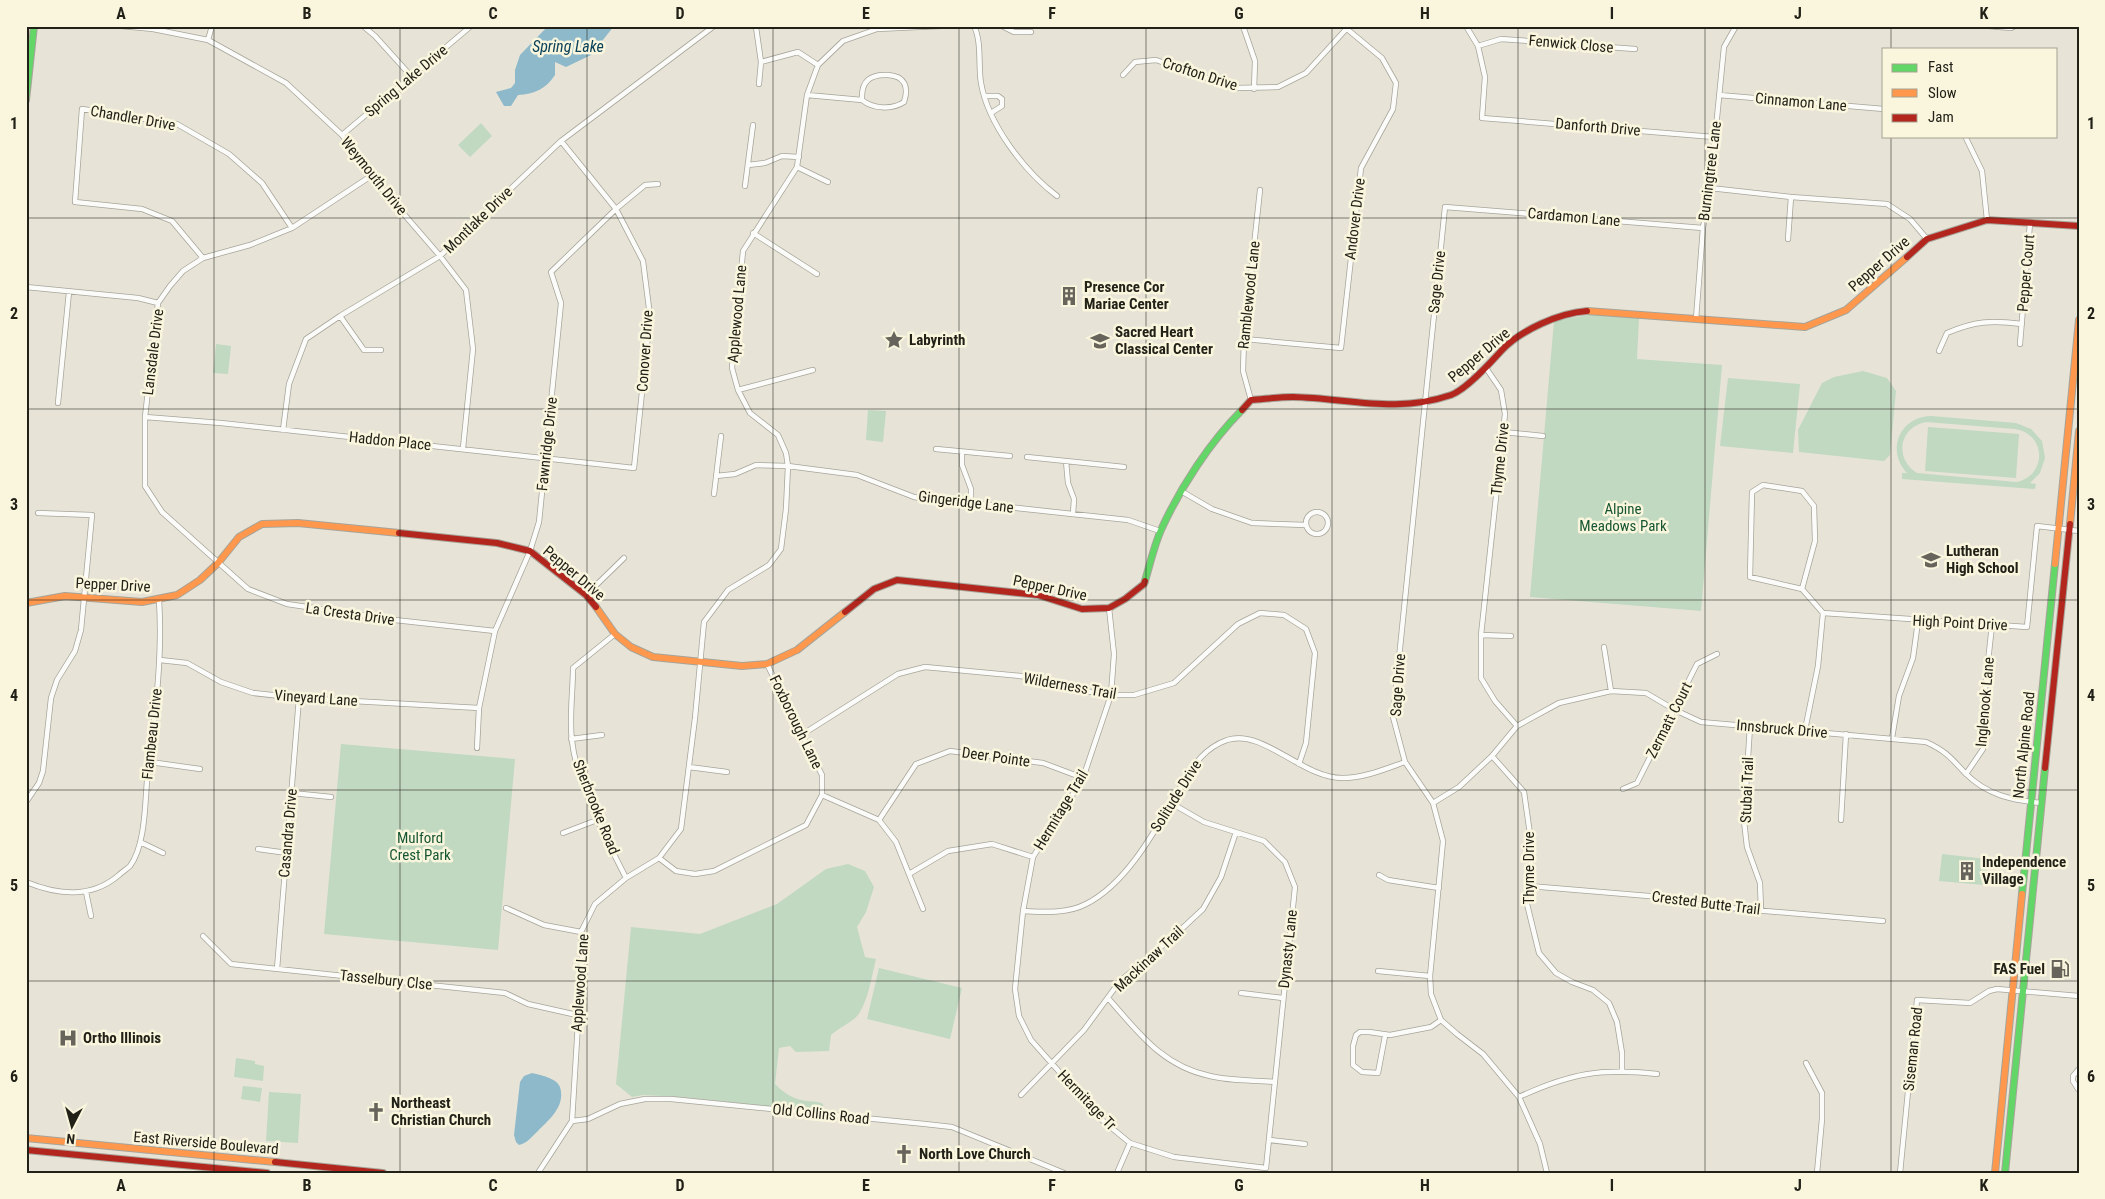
<svg xmlns="http://www.w3.org/2000/svg" width="2105" height="1199" font-family="'Roboto Condensed',sans-serif">
	<style>
		.green { fill: #c1d8c1; fill-rule: evenodd }
		.water { fill: #8db9cb }
		.lines { fill: none; stroke-linecap: round; stroke-linejoin: round }
		.street-casing { stroke: #a7a49a; stroke-width: 6 }
		.fast-casing { stroke: #a7a49a; stroke-width: 8 }
		.slow-casing { stroke: #a7a49a; stroke-width: 8 }
		.jam-casing { stroke: #a7a49a; stroke-width: 8 }
		.street { stroke: #fbfbf9; stroke-width: 4.5 }
		.fast { stroke: #63d668; stroke-width: 6 }
		.slow { stroke: #ff974d; stroke-width: 6 }
		.jam { stroke: #b3261e; stroke-width: 6 }
		.grid { fill: none; stroke: #222118; stroke-width: 1; stroke-opacity: 0.55 }
		.labels { text-anchor: middle; stroke-width: 5; stroke-linejoin: round; paint-order: stroke }
		.street-label { font-size: 15px; fill: #222118; stroke: #faf6de }
		.poi-label { font-size: 15px; font-weight: bold; fill: #222118; stroke: #faf6de; text-anchor: start }
		.park-label { font-size: 15px; fill: #165632; stroke: #faf6de }
		.water-label { font-size: 16px; font-style: italic; fill: #094158; stroke: #faf6de }
		.neatline { fill: none; stroke: #222118; stroke-width: 2 }
		.grid-label { font-size: 16px; text-anchor: middle; font-weight: bold; fill: #222118 }
	</style>
	<rect width="100%" height="100%" fill="#e7e4d7"/>
	<!-- green -->
	<path class="green" d="M481 123 492 136 470 157 458 145Z
		M1594 314 1639 318 1637 359 1722 365 1701 611 1530 597 1554 321Z
		M216 344 231 346 228 374 213 373Z
		M1863 371 1887 378 1896 391 1890 455 1884 461 1799 452 1798 430 1822 383 1834 377Z
		M1728 378 1800 384 1793 453 1720 446Z
		M868 410 886 411 883 442 866 440Z
		M1931 416 2016 423 2031 429 2042 441 2045 458 2040 473 2030 483 2036 484 2035 489 1902 479V473H1907C1886 451 1899 417 1931 416ZM1926 422 2015 429C2047 434 2047 476 2016 482L1917 473C1894 459 1899 427 1926 422Z
		M1928 427 2019 434 2016 478 1925 471Z
		M341 744 515 759 498 950 324 934Z
		M1942 854 1987 859 1984 885 1939 881Z
		M848 864 865 871 874 887 866 912 857 927 865 957 876 959C872 975 867 1009 854 1019 846 1025 838 1029 831 1035L829 1051 796 1052 790 1046 779 1048 775 1084C783 1093 795 1100 807 1101 814 1102 817 1101 823 1104V1112L681 1097 643 1095 632 1097 616 1084 631 927 700 934 777 904 826 869Z
		M879 968 962 988 950 1039 867 1019Z
		M236 1058 255 1061V1064L264 1066 263 1081 234 1077Z
		M243 1086 262 1088 260 1102 241 1099Z
		M269 1092 301 1094 298 1143 266 1141Z"/>
	<!-- water -->
	<path class="water" d="M548 26H614L591 55 566 67 555 62V75C546 89 534 94 518 95L511 106H504L496 92 511 88 515 83V70L520 55Z
		M532 1073C540 1075 557 1078 560 1087 566 1106 549 1120 538 1131 531 1137 528 1143 519 1145L516 1142 514 1135 520 1082 524 1076Z"/>
	<g class="lines">
		<!-- street casing -->
		<g class="street-casing">
			<path id="street" d="M121 26 153 29 208 40 286 83 342 135 371 176 440 256 466 290 473 349 463 448
				M363 26 375 36 411 76
				M974 26C982 42 978 66 981 83 988 124 1024 171 1057 196
				M1002 26 1014 32H1031
				M1243 26 1255 61 1254 89
				M1466 26 1478 46 1485 77 1482 118 1714 137
				M1988 26 2011 28 2015 26
				M756 27 761 62 759 84
				M208 40 212 26
				M1478 46 1501 39 1635 49
				M761 62 798 52 818 65 843 41 877 29 941 26
				M1123 75 1135 62 1156 60 1235 88 1278 87 1306 73 1349 26
				M807 95 862 100C873 109 892 110 904 102 909 87 905 76 888 75 870 74 861 81 862 100
				M1719 95 1884 109
				M985 96H998L1002 99V106L991 113
				M342 135 471 26
				M1965 136 1982 171 1987 220
				M748 165 765 163 782 156 799 157
				M797 167 828 182
				M371 176 292 228 250 245 203 258 183 271 170 286 158 303 145 417V486L162 512 248 589 287 604 395 620 495 631
				M745 186 753 125
				M1710 188 1791 197 1887 204 1910 219 1927 239
				M753 233 817 274
				M1788 239 1791 197
				M203 258 172 221 142 209 75 202 82 109 177 124 229 154 262 183 292 228
				M26 287 138 298 158 303
				M340 316 364 350H381
				M1696 319 1703 228 1710 188 1724 47 1736 26
				M1244 339 1341 348 1361 168 1393 109 1396 83 1382 58 1347 29
				M2020 344 2030 223
				M1939 351 1947 333C1975 321 1992 320 2022 324
				M738 390 813 370
				M1251 400 1243 371 1244 339 1260 190
				M58 403 69 292
				M145 417 221 423 634 468 650 316 643 261 616 209 561 141
				M283 430 289 384 306 339 340 316 440 256 561 141 714 26
				M1503 432 1543 436
				M936 449 1010 456
				M962 452V465L971 489V503
				M1027 457 1124 467
				M1066 461 1068 483 1074 499 1073 514
				M716 476 735 474 756 465 788 466 857 475 914 497 942 502 971 503 1128 520 1160 531
				M1763 485 1802 491 1814 506 1815 541 1802 589 1750 577 1752 492Z
				M1181 491 1212 509 1252 523 1306 525
				M714 494 721 436
				M1306 523a11 11 0 1 1 22 0a11 11 0 1 1-22 0Z
				M1802 589 1823 613 2027 627 2037 526 2079 531
				M586 595 624 558
				M1109 608 1114 654 1111 695 1083 778 1033 857 1023 911 1015 989 1019 1016 1031 1040 1102 1120 1130 1143 1174 1157 1266 1168 1295 887 1285 862 1264 841 1204 822 1171 803
				M615 634 573 668C573 691 569 718 572 741 577 785 606 838 626 878
				M1481 635 1511 636
				M1604 647 1611 691
				M160 660 187 663 221 682 253 693 299 698 479 708
				M1517 726 1559 703 1611 691 1646 693 1675 710 1701 722 1926 742C1946 751 1951 758 1965 773 1987 795 2011 800 2041 803
				M1750 726 1744 821 1747 847 1760 883 1761 910
				M1805 730 1818 666 1823 613
				M803 734 898 674 925 667 1041 678 1065 688 1111 695H1134L1174 683 1238 624 1260 613 1284 615 1306 629 1315 653 1306 743 1299 764
				M1892 738 1899 696 1913 658 1918 621
				M571 739 602 735
				M477 748 479 708 495 631 530 551 539 522 561 303 551 272 616 209 645 185 658 184
				M1492 756 1524 792 1532 848 1527 904 1539 953 1556 973 1572 982 1593 990 1609 1003 1617 1022 1622 1053V1071
				M150 762 200 769
				M689 767 727 772
				M1966 774 1983 749 1985 689 1992 625
				M1623 789 1637 783 1697 664 1717 654
				M292 793 331 797
				M822 795 879 820 896 842 923 909
				M26 802 39 783 43 771 51 698 57 680 75 651 81 630 92 515 38 513
				M1433 803 1459 787 1492 756 1517 726 1495 701 1481 678V635L1505 414 1501 390 1486 368
				M879 820 916 764 950 751 1043 763 1083 778
				M1841 820 1846 734
				M563 833 597 820
				M140 842 163 853
				M258 849 287 853
				M659 858 676 871 695 874 714 871 806 825 822 795V775L767 664
				M909 874 948 851 992 844 1033 857
				M1379 875 1388 880 1439 888
				M26 882C58 895 91 899 119 875 122 872 127 869 130 866 145 846 145 805 147 781 154 721 163 661 159 600
				M1529 886 1661 897 1706 906 1883 921
				M86 892 91 916
				M506 908 544 925 581 932
				M1023 911C1043 912 1067 914 1086 904 1128 883 1157 827 1180 788 1193 767 1202 749 1227 740 1263 728 1303 779 1343 778 1364 778 1385 769 1405 762
				M203 936 231 964 505 993 528 1004 577 1015
				M277 969 299 698
				M1378 971 1430 976
				M1241 993 1283 998
				M1108 998C1138 1032 1162 1066 1210 1076 1230 1081 1254 1080 1275 1082
				M1385 1036 1378 1073 1362 1072 1353 1065V1046L1356 1035 1360 1032H1369L1390 1035 1431 1027 1441 1020
				M1806 1063 1822 1093V1119L1817 1173
				M2078 1089 2073 1081V1076L2079 1069
				M1021 1095 1084 1030 1120 981 1173 937 1203 909 1221 877 1236 832
				M1519 1097C1571 1073 1601 1068 1657 1074
				M572 1121 588 1119 620 1104 645 1099H671L925 1124 952 1127 1064 1173
				M1269 1140 1305 1144
				M538 1173 572 1121 582 958 581 932 595 904 626 878 659 858 681 829 695 718 704 622 728 590 769 565 781 549 786 509 788 466 786 453 778 435 750 413 738 390 732 368 743 251 797 167 807 95 818 65
				M1117 1173 1130 1143
				M1547 1173 1540 1144 1519 1097 1483 1054 1457 1034 1441 1020 1431 994 1430 976 1443 841 1433 803 1405 762 1393 717 1445 207 1703 228
				M1900 1173 1917 1000 1970 1003 1989 991 1997 989 2079 996"/>
		</g>
		<!-- fast casing -->
		<g class="fast-casing">
			<path id="fast" d="M26 100 34 26
				M1145 581C1150 564 1154 546 1161 530 1180 488 1210 442 1242 410
				M2022 894 2055 564
				M2005 1173 2045 768"/>
		</g>
		<!-- slow casing -->
		<g class="slow-casing">
			<path id="slow" d="M1587 311 1805 327 1846 310 1907 257
				M2070 524 2079 431
				M2055 564 2079 320
				M26 603 65 596 142 602 177 595 200 580 218 563 239 537 262 524 298 523 399 533
				M596 607 615 634 631 647 653 657 742 666 767 664 797 650 845 612
				M26 1138 275 1162
				M1995 1173 2022 894"/>
		</g>
		<!-- jam casing -->
		<g class="jam-casing">
			<path id="jam" d="M1907 257 1927 239 1987 220 2079 226
				M1242 410 1251 400C1265 399 1279 397 1293 397 1348 398 1395 414 1451 395 1467 389 1490 363 1502 350 1521 330 1559 313 1587 311
				M399 533 497 543 530 551 586 595 596 607
				M845 612 874 589 897 580 1038 595 1082 609 1109 608 1125 599 1144 584 1145 581
				M2045 768 2070 524
				M26 1150 267 1173
				M275 1162 383 1173"/>
		</g>
		<!-- street -->
		<use href="#street" class="street"/>
		<!-- fast -->
		<use href="#fast" class="fast"/>
		<!-- slow -->
		<use href="#slow" class="slow"/>
		<!-- jam -->
		<use href="#jam" class="jam"/>
	</g>
	<!-- grid -->
	<path class="grid" d="M214 26V1173M400 26V1173M587 26V1173M773 26V1173M959 26V1173M1146 26V1173M1332 26V1173M1518 26V1173M1705 26V1173M1891 26V49M1891 136V1173M26 218H2079M26 409H2079M26 600H2079M26 790H2079M26 981H2079"/>
	<!-- icons -->
	<defs>
		<g id="building-bare" transform="scale(1.5)"><path d="M-4-6H4V6H1V3H-1V6H-4ZM-2.5-4.3h1.7v1.8h-1.7ZM.8-4.3h1.7v1.8H.8ZM-2.5-1h1.7V.8h-1.7ZM.8-1h1.7V.8H.8Z" fill="#67655b" stroke="#faf6de" stroke-width="2.5" paint-order="stroke"/></g>
		<g id="sight-bare" transform="scale(1.5)"><path d="M0-6L1.8-2.2L6-1.7L2.9 1.2L3.7 5.4L0 3.3L-3.7 5.4L-2.9 1.2L-6-1.7L-1.8-2.2Z" fill="#67655b" stroke="#faf6de" stroke-width="2.5" paint-order="stroke"/></g>
		<g id="school-bare" transform="scale(1.5)"><path d="M0-5L7-2L0 1L-7-2ZM-4 1L0 2.5L4 1V4Q0 6-4 4Z" fill="#67655b" stroke="#faf6de" stroke-width="2.5" paint-order="stroke"/></g>
		<g id="fuel-bare" transform="scale(1.5)"><path d="M-5.5-6h7V0h2V4h1.3V-2.5L3-4.5l.8-.8L6-3V5H2.5V1h-1V6h-7ZM-4.2-4.7v3.2H.2V-4.7Z" fill="#67655b" stroke="#faf6de" stroke-width="2.5" paint-order="stroke"/></g>
		<g id="hospital-bare" transform="scale(1.5)"><path d="M-5-5h3v3.5h4V-5h3V5h-3V1.5h-4V5h-3Z" fill="#67655b" stroke="#faf6de" stroke-width="2.5" paint-order="stroke"/></g>
		<g id="church-bare" transform="scale(1.5)"><path d="M-1.2-6h2.4v3.5h3.3v2.4h-3.3V6h-2.4V-.1h-3.3v-2.4h3.3Z" fill="#67655b" stroke="#faf6de" stroke-width="2.5" paint-order="stroke"/></g>
	</defs>
	<g fill-rule="evenodd">
		<use href="#building-bare" x="1069" y="296"/>
		<use href="#sight-bare" x="894" y="340"/>
		<use href="#school-bare" x="1100" y="341"/>
		<use href="#school-bare" x="1931" y="560"/>
		<use href="#building-bare" x="1967" y="871"/>
		<use href="#fuel-bare" x="2060" y="969"/>
		<use href="#hospital-bare" x="68" y="1038"/>
		<use href="#church-bare" x="376" y="1112"/>
		<use href="#church-bare" x="904" y="1154"/>
	</g>
	<g class="labels">
		<!-- street labels -->
		<g class="street-label">
			<text transform="translate(1571 44) rotate(5)" y="5">Fenwick Close</text>
			<text transform="translate(1200 74) rotate(18)" y="5">Crofton Drive</text>
			<text transform="translate(406 81) rotate(-40)" y="5">Spring Lake Drive</text>
			<text transform="translate(1801 102) rotate(5)" y="5">Cinnamon Lane</text>
			<text transform="translate(133 118) rotate(10)" y="5">Chandler Drive</text>
			<text transform="translate(1598 127) rotate(5)" y="5">Danforth Drive</text>
			<text transform="translate(1710 171) rotate(-83)" y="5">Burningtree Lane</text>
			<text transform="translate(374 176) rotate(51)" y="5">Weymouth Drive</text>
			<text transform="translate(1574 217) rotate(5)" y="5">Cardamon Lane</text>
			<text transform="translate(1355 219) rotate(-83)" y="5">Andover Drive</text>
			<text transform="translate(478 220) rotate(-44)" y="5">Montlake Drive</text>
			<text transform="translate(1879 264) rotate(-41)" y="5">Pepper Drive</text>
			<text transform="translate(2026 273) rotate(-85)" y="5">Pepper Court</text>
			<text transform="translate(1437 282) rotate(-84)" y="5">Sage Drive</text>
			<text transform="translate(1249 295) rotate(-84)" y="5">Ramblewood Lane</text>
			<text transform="translate(737 314) rotate(-85)" y="5">Applewood Lane</text>
			<text transform="translate(645 351) rotate(-86)" y="5">Conover Drive</text>
			<text transform="translate(153 352) rotate(-83)" y="5">Lansdale Drive</text>
			<text transform="translate(1479 355) rotate(-40)" y="5">Pepper Drive</text>
			<text transform="translate(390 441) rotate(6)" y="5">Haddon Place</text>
			<text transform="translate(547 444) rotate(-84)" y="5">Fawnridge Drive</text>
			<text transform="translate(1500 459) rotate(-84)" y="5">Thyme Drive</text>
			<text transform="translate(966 502) rotate(7)" y="5">Gingeridge Lane</text>
			<text transform="translate(574 573) rotate(40)" y="5">Pepper Drive</text>
			<text transform="translate(113 585) rotate(3)" y="5">Pepper Drive</text>
			<text transform="translate(1050 588) rotate(12)" y="5">Pepper Drive</text>
			<text transform="translate(350 614) rotate(8)" y="5">La Cresta Drive</text>
			<text transform="translate(1960 623) rotate(3)" y="5">High Point Drive</text>
			<text transform="translate(1398 685) rotate(-86)" y="5">Sage Drive</text>
			<text transform="translate(1070 686) rotate(10)" y="5">Wilderness Trail</text>
			<text transform="translate(316 698) rotate(4)" y="5">Vineyard Lane</text>
			<text transform="translate(1985 702) rotate(-85)" y="5">Inglenook Lane</text>
			<text transform="translate(1669 720) rotate(-63)" y="5">Zermatt Court</text>
			<text transform="translate(796 722) rotate(64)" y="5">Foxborough Lane</text>
			<text transform="translate(1782 729) rotate(5)" y="5">Innsbruck Drive</text>
			<text transform="translate(152 734) rotate(-84)" y="5">Flambeau Drive</text>
			<text transform="translate(2024 745) rotate(-84)" y="5">North Alpine Road</text>
			<text transform="translate(996 757) rotate(8)" y="5">Deer Pointe</text>
			<text transform="translate(1747 790) rotate(-88)" y="5">Stubai Trail</text>
			<text transform="translate(1176 796) rotate(-58)" y="5">Solitude Drive</text>
			<text transform="translate(596 807) rotate(68)" y="5">Sherbrooke Road</text>
			<text transform="translate(1061 810) rotate(-59)" y="5">Hermitage Trail</text>
			<text transform="translate(288 833) rotate(-85)" y="5">Casandra Drive</text>
			<text transform="translate(1529 868) rotate(-90)" y="5">Thyme Drive</text>
			<text transform="translate(1706 903) rotate(7)" y="5">Crested Butte Trail</text>
			<text transform="translate(1288 949) rotate(-84)" y="5">Dynasty Lane</text>
			<text transform="translate(1149 959) rotate(-43)" y="5">Mackinaw Trail</text>
			<text transform="translate(386 980) rotate(6)" y="5">Tasselbury Clse</text>
			<text transform="translate(580 983) rotate(-86)" y="5">Applewood Lane</text>
			<text transform="translate(1913 1049) rotate(-84)" y="5">Siseman Road</text>
			<text transform="translate(1087 1100) rotate(46)" y="5">Hermitage Tr</text>
			<text transform="translate(821 1114) rotate(6)" y="5">Old Collins Road</text>
			<text transform="translate(206 1143) rotate(5)" y="5">East Riverside Boulevard</text>
		</g>
		<!-- poi labels -->
		<g class="poi-label">
			<text x="1084" y="292">Presence Cor<tspan x="1084" dy="17">Mariae Center</tspan></text>
			<text x="1115" y="337">Sacred Heart<tspan x="1115" dy="17">Classical Center</tspan></text>
			<text x="909" y="345">Labyrinth</text>
			<text x="1946" y="556">Lutheran<tspan x="1946" dy="17">High School</tspan></text>
			<text x="1982" y="867">Independence<tspan x="1982" dy="17">Village</tspan></text>
			<text x="2045" y="974" text-anchor="end">FAS Fuel</text>
			<text x="83" y="1043">Ortho Illinois</text>
			<text x="391" y="1108">Northeast<tspan x="391" dy="17">Christian Church</tspan></text>
			<text x="919" y="1159">North Love Church</text>
		</g>
		<!-- park labels -->
		<g class="park-label">
			<text x="1623" y="514">Alpine<tspan x="1623" dy="17">Meadows Park</tspan></text>
			<text x="420" y="843">Mulford<tspan x="420" dy="17">Crest Park</tspan></text>
		</g>
		<!-- water labels -->
		<g class="water-label">
			<text x="568" y="52">Spring Lake</text>
		</g>
	</g>
	<!-- border -->
	<rect width="2105" height="1199" fill="none" stroke="#faf6de" stroke-width="55"/>
	<!-- legend -->
	<rect x="1882" y="48" width="175" height="90" fill="#faf6de" stroke="#a4a18f"/>
	<rect x="1892" y="64" width="25" height="8" fill="#63d668" stroke="#a4a18f"/>
	<text x="1928" y="72" font-size="15" fill="#222118">Fast</text>
	<rect x="1892" y="89" width="25" height="8" fill="#ff974d" stroke="#a4a18f"/>
	<text x="1928" y="98" font-size="15" fill="#222118">Slow</text>
	<rect x="1892" y="114" width="25" height="8" fill="#b3261e" stroke="#a4a18f"/>
	<text x="1928" y="122" font-size="15" fill="#222118">Jam</text>
	<!-- north arrow -->
	<g transform="translate(72 1126) rotate(186)" stroke="#faf6de" stroke-width="4" paint-order="stroke">
	<path d="M0-4L9 19L0 12L-9 19Z" fill="#222118"/>
	<text y="-8" font-size="14" font-weight="bold" text-anchor="middle" fill="#222118">N</text>
	</g>
	<rect x="28" y="28" width="2050" height="1144" class="neatline"/>
	<g class="grid-label">
		<text x="121" y="19">A</text>
		<text x="307" y="19">B</text>
		<text x="493" y="19">C</text>
		<text x="680" y="19">D</text>
		<text x="866" y="19">E</text>
		<text x="1052" y="19">F</text>
		<text x="1239" y="19">G</text>
		<text x="1425" y="19">H</text>
		<text x="1612" y="19">I</text>
		<text x="1798" y="19">J</text>
		<text x="1984" y="19">K</text>
		<text x="14" y="129">1</text>
		<text x="2091" y="129">1</text>
		<text x="14" y="319">2</text>
		<text x="2091" y="319">2</text>
		<text x="14" y="510">3</text>
		<text x="2091" y="510">3</text>
		<text x="14" y="701">4</text>
		<text x="2091" y="701">4</text>
		<text x="14" y="891">5</text>
		<text x="2091" y="891">5</text>
		<text x="14" y="1082">6</text>
		<text x="2091" y="1082">6</text>
		<text x="121" y="1191">A</text>
		<text x="307" y="1191">B</text>
		<text x="493" y="1191">C</text>
		<text x="680" y="1191">D</text>
		<text x="866" y="1191">E</text>
		<text x="1052" y="1191">F</text>
		<text x="1239" y="1191">G</text>
		<text x="1425" y="1191">H</text>
		<text x="1612" y="1191">I</text>
		<text x="1798" y="1191">J</text>
		<text x="1984" y="1191">K</text>
	</g>
</svg>
